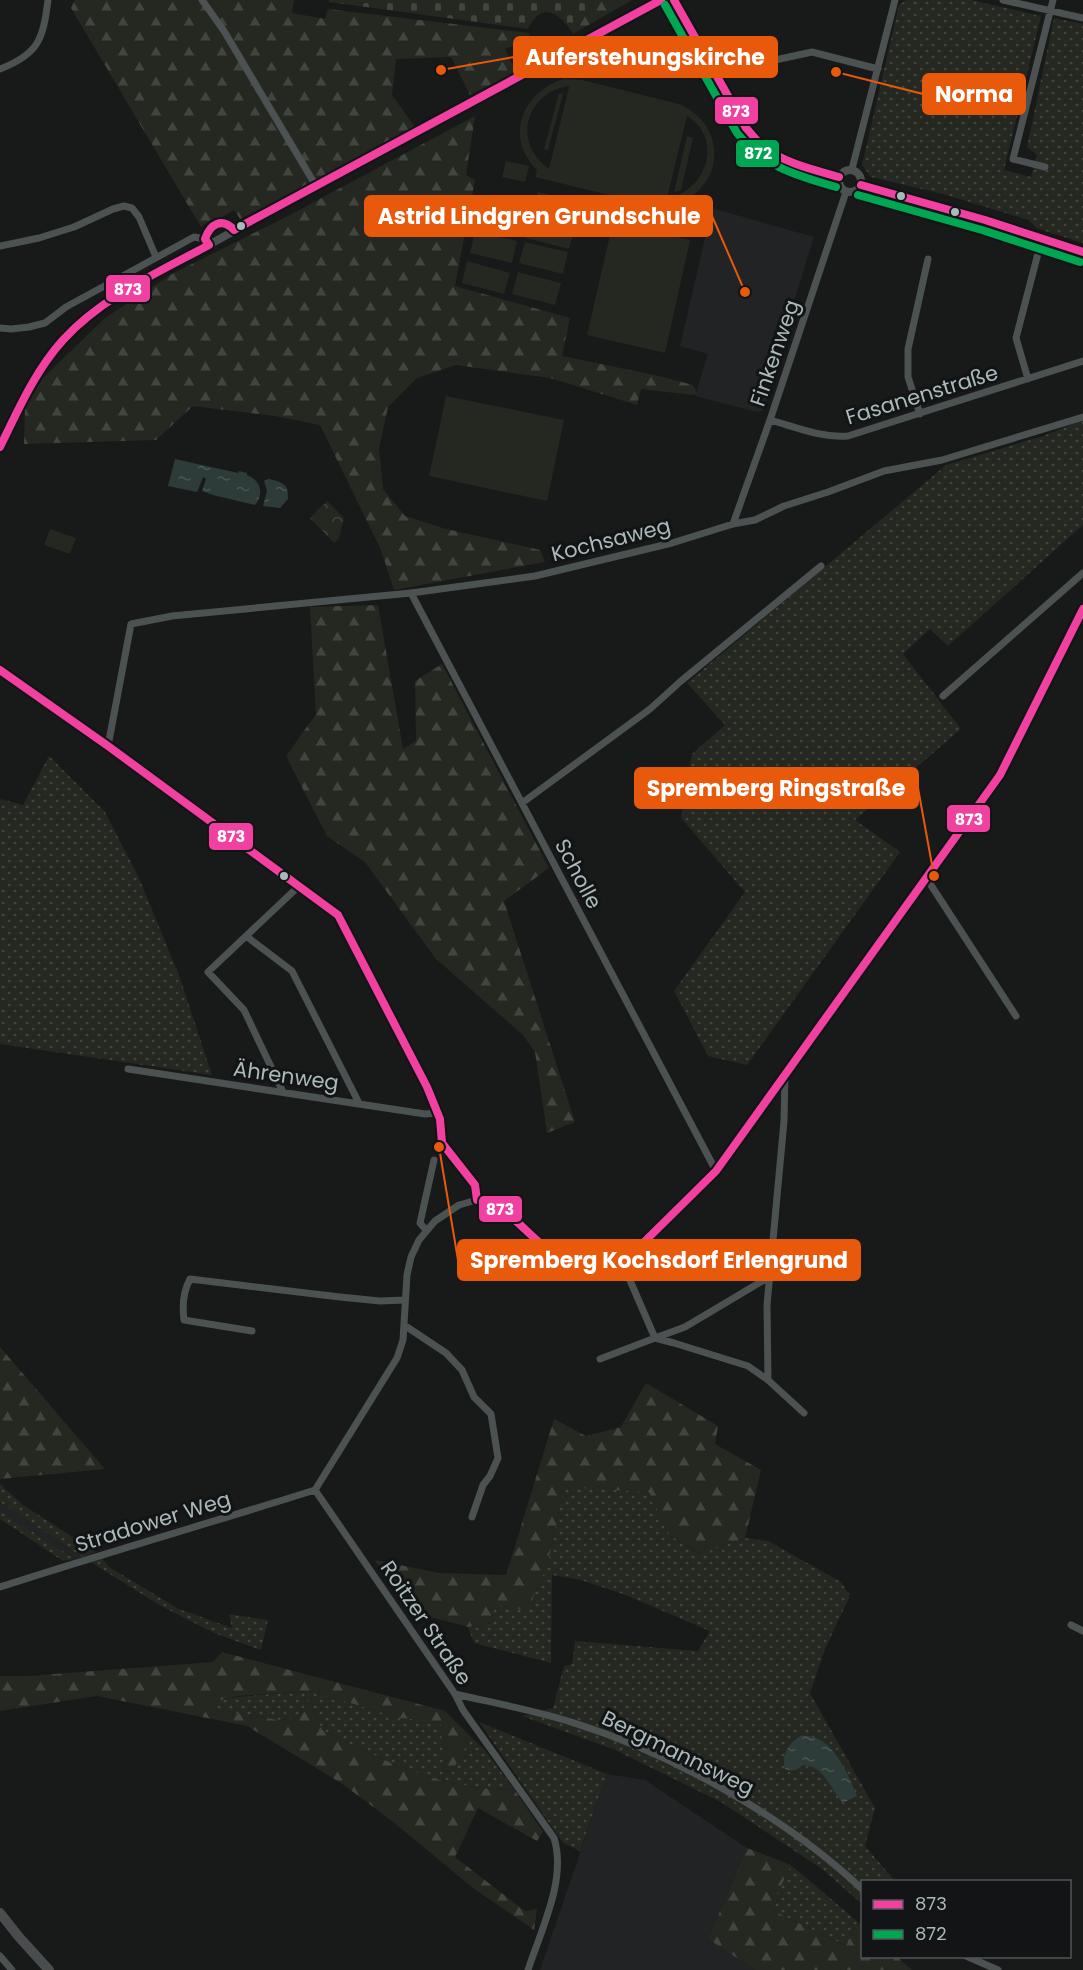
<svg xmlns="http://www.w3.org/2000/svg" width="1083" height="1970" font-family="Poppins,sans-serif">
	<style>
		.built { fill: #222325 }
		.grass { fill: url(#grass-dots) }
		.forest { fill: url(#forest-firs) }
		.cemetery { fill: url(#cemetery-stones) }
		.park { fill: url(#park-crowns) }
		.pitch { fill: #242820; fill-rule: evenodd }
		.water { fill: url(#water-ripples) }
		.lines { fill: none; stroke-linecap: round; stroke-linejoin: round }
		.minor { stroke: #4c5152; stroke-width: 7 }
		.tertiary { stroke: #4c5152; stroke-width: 8 }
		.primary { stroke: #4a4d4d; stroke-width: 10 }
		.bus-1-casing { stroke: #121415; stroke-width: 12 }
		.bus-2-casing { stroke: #121415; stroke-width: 12 }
		.bus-1 { stroke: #f240a1; stroke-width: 8 }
		.bus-2 { stroke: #00a651; stroke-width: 8 }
		.bus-dot { fill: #aab9b9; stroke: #121415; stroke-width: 2 }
		.labels { text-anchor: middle; stroke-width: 6; stroke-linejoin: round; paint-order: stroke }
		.street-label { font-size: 21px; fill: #aab9b9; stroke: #121415 }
		.leader { fill: none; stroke: #e8590c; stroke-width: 2 }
		.callout-dot { fill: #e8590c; stroke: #121415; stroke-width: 2 }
		.callout { fill: #e8590c; stroke: #e8590c; stroke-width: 2 }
		.callout-label { font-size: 22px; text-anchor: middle; font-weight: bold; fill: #fff }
		.line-badge { stroke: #121415; stroke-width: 2 }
		.badge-label { font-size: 16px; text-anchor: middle; font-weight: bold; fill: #fff }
	</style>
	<defs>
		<pattern id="grass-dots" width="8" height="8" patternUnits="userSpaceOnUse" patternTransform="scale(1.5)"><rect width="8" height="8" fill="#242820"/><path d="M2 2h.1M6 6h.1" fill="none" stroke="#41453e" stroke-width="1.8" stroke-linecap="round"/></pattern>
		<pattern id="forest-firs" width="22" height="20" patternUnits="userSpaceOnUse" patternTransform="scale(1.5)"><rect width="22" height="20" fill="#242820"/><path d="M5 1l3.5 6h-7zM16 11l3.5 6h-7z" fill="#41453e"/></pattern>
		<pattern id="cemetery-stones" width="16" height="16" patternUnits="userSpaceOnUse" patternTransform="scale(1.5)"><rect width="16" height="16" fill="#242820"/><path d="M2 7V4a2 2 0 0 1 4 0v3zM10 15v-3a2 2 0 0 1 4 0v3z" fill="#41453e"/></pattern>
		<pattern id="park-crowns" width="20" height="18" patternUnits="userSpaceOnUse" patternTransform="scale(1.5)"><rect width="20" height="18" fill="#242820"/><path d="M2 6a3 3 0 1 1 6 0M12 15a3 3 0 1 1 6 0" fill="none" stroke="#41453e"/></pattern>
		<pattern id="water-ripples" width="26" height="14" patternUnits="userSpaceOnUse" patternTransform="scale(1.5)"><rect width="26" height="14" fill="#2d3c39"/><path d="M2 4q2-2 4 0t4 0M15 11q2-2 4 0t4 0" fill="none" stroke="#495654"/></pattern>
	</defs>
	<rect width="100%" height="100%" fill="#181919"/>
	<!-- built -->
	<path class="built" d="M712 208 814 237 775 362 780 364 763 411 757 412 695 396 708 354 680 346Z
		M0 1502 82 1557 75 1559 0 1511Z
		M607 1774 645 1780 747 1848 708 1939 755 1970H540Z"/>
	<!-- grass -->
	<path class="grass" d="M906 0H971L1041 16 1004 170 1031 177 1037 155 1027 147 1054 18 1083 24V243L1036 228 1029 220 943 194 871 177 862 165 899 5Z
		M1083 420V525L948 646 930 629 903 654 961 729 855 820 900 852 747 1065 708 1056 674 991 745 892 681 818 692 754 725 725 687 683 946 465 1043 436Z
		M49 756 105 812 139 878 180 978 212 1075 0 1044V799L23 805Z
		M0 1484 23 1505 96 1552 82 1557 0 1502Z
		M564 1486 650 1492 668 1534 700 1554 745 1538 768 1541 841 1582 849 1594V1598L825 1649 810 1693 875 1808 865 1846 895 1881 862 1882V1904L822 1869 721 1802 613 1749 522 1716 553 1708 564 1666 572 1664 575 1641 698 1651 710 1631 623 1594 581 1580 552 1575 551 1663 474 1643 468 1627 490 1623 495 1605 547 1567Z
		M0 1511 75 1559 63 1561 0 1519Z
		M102 1558 109 1567 179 1609 232 1628 229 1614 268 1620 261 1650 214 1633 161 1606 89 1561Z
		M311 1691 400 1718 442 1721 451 1773 471 1737 484 1749 514 1789C503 1791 493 1789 482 1788 424 1782 373 1755 322 1730L310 1699 298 1718 278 1720 212 1709V1702L236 1697Z
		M479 1722 607 1774 580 1851 563 1843Z
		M791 1865 858 1922 847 1946 769 1909Z"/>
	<!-- forest -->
	<path class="forest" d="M75 0H294L292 13 325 19 328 9 529 33 530 38 505 49 516 72 470 95 451 57 396 59 392 95 418 131 240 219 234 210 217 220 215 217 201 227 71 8Z
		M594 0H632L573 34Z
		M475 116 466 175 475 180 455 286 570 318 562 356 659 376 693 385 697 393 693 395 641 389 637 405 550 378 456 365 417 378 388 407 379 448 383 489 405 516 446 529 540 550 545 562 394 590 381 550 320 425 275 416 193 406 156 440 24 444 25 409 42 379 105 318 172 274 286 217Z
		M378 605 403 749 416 741 415 681 442 664 549 868 504 901 575 1122 547 1133 535 1052 523 1035 436 959 365 862 327 836 286 756 316 714 310 607Z
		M0 1347 105 1469 0 1479Z
		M646 1383 718 1426 715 1444 761 1470 745 1538 701 1554 668 1534 649 1492 564 1487 547 1567 527 1610 496 1605 490 1623 468 1627 405 1610 375 1560 439 1573 506 1575 554 1419 586 1436 621 1427Z
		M222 1652 445 1711 471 1737 451 1773 445 1772 440 1722 400 1718 311 1691 238 1696 212 1702 213 1709 278 1720 298 1718 310 1699 322 1730C373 1755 424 1782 482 1788 493 1789 503 1791 514 1789L543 1832 537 1841 478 1808 455 1857 525 1911 537 1909 534 1930 473 1888 392 1821 341 1783 247 1726 97 1696 0 1711V1676H28L213 1662Z
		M747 1848 791 1865 770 1909 846 1946 858 1922 862 1925V1956L897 1957 912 1970H755L708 1939Z"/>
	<!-- cemetery -->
	<path class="cemetery" d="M329 0H594L573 34C561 13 541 0 528 29L329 2Z"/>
	<!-- park -->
	<path class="park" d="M327 501 344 518 339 538 334 543 310 518Z"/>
	<!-- pitch -->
	<path class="pitch" d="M564 79 582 80 679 104C727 124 726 186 677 204L675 211 535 177 537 170C504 138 522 91 564 79ZM569 86V87L549 169C512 143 525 93 569 86ZM687 116C724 138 707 192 667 198Z
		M559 93 563 94 548 150 544 149Z
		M687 136 693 138 681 190 674 192Z
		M506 161 529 166 525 182 502 177Z
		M538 192 581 203 576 224 532 213Z
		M531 217 575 227 569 249 526 238Z
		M613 222 690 240 665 353 587 335Z
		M475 231 517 241 512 263 470 253Z
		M525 242 568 252 563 274 519 263Z
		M467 261 510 273 504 294 462 283Z
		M518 272 561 283 555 305 512 294Z
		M446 396 564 420 547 501 429 476Z
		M50 529 76 538 70 554 44 545Z"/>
	<!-- water -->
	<path class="water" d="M175 459 238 473 239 471 247 473V475C260 480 265 493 255 505L213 495 202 491 206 479 203 477 197 492 168 486Z
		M269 479C282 482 289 484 288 499L280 508 263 506 267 491 264 481Z
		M801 1736C832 1733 847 1772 857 1796L843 1803C830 1789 825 1766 803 1765 797 1770 793 1772 785 1769 781 1755 789 1742 801 1736Z"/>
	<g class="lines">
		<!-- minor -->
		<path class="minor" d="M202 0 224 31 316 186
			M1003 0 1083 18
			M0 69C39 54 43 39 48 0
			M715 73 812 52 878 69
			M1045 167 1013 159 1053 0
			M852 169 895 0
			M0 246 39 238 74 227 113 209 124 206 132 208 139 217 156 257
			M0 328 11 329 29 327 45 323 66 307 194 237 205 239 209 245
			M1028 379 1016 338 1042 238
			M920 414 908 377V349L928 259
			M770 420C795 427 821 438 848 436L1083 361
			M733 524 770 420 846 192
			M411 593 716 1171
			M0 670 108 746 338 915 427 1087 440 1119 442 1143 475 1185 477 1200
			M943 696 1083 573
			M108 746 131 624 172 616 411 593 535 576 672 543 733 524 755 520 784 506 828 492 884 471 942 460 1083 417
			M522 803 650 709 681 681 821 566
			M927 879 1016 1016
			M246 936 292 971 359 1103
			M128 1069 425 1114 438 1113
			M283 1092 244 1010 208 972 299 886
			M477 1200C484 1202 493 1204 499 1208 518 1220 533 1240 552 1253 575 1268 609 1272 631 1255L716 1171 1000 775 1083 609
			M477 1200 459 1205 435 1221 419 1240 411 1257 407 1275 403 1340 397 1358 315 1490 455 1694 463 1710 554 1838C567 1879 541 1930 528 1970
			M426 1230 420 1223 434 1160
			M622 1262 655 1338 685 1327 769 1277
			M404 1325 446 1353 462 1370 474 1397 491 1414 498 1458 490 1476 483 1485 472 1517
			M252 1331 184 1320C182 1305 183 1292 190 1279L340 1297 380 1301 405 1300
			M600 1359 655 1338 674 1343 748 1366 768 1380 804 1413
			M768 1380 767 1305 784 1121 785 1074
			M0 1587C105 1553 210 1523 315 1490
			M1071 1625 1083 1631
			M455 1694C494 1703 533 1710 571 1722 671 1753 786 1817 862 1889
			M0 1956 12 1970
			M966 1956 998 1970"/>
		<!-- tertiary -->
		<path class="tertiary" d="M674 0 746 128C753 135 759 144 767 149 788 162 815 170 839 177
			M839 181a11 11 0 1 1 22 0a11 11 0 1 1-22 0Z
			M861 185 985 220 1083 252
			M0 447C18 410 36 367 65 338 101 301 149 278 194 253 234 231 273 209 313 188 430 127 545 63 661 0"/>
		<!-- primary -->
		<path class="primary" d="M0 1913 19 1937 49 1970"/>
		<!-- bus-1 casing -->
		<g class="bus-1-casing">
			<path id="bus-1" d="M674 0 746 128C752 134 756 141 763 146 783 163 814 170 839 177
				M861 185 985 220 1083 252
				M0 447C18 410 35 371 63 340 102 297 159 272 209 245L205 239C210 224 222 217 234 230L661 0
				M0 670 108 746 338 915 427 1087 440 1119 442 1143 475 1185 477 1200C484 1202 492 1204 499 1208 516 1218 529 1235 545 1247 570 1268 603 1272 631 1255L716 1171 1000 775 1083 609"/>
		</g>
		<!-- bus-2 casing -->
		<g class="bus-2-casing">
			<path id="bus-2" d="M665 5 737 133C765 167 795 175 836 187
				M858 195 982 230 1080 262"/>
		</g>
		<!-- bus-1 -->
		<use href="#bus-1" class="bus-1"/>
		<!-- bus-2 -->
		<use href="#bus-2" class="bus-2"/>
	</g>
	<!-- markers -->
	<g class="bus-dot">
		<circle cx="901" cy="196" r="5"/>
		<circle cx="955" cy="212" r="5"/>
		<circle cx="241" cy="226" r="5"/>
		<circle cx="284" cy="876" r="5"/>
	</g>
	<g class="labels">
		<!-- street labels -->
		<g class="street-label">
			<text transform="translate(775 353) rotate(-71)" y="7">Finkenweg</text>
			<text transform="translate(922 395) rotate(-17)" y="7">Fasanenstraße</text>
			<text transform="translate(611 540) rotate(-14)" y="7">Kochsaweg</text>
			<text transform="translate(578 874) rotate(62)" y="7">Scholle</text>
			<text transform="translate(286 1076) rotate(8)" y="7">Ährenweg</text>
			<text transform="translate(153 1522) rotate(-17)" y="7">Stradower Weg</text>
			<text transform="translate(426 1623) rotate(56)" y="7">Roitzer Straße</text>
			<text transform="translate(678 1753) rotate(26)" y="7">Bergmannsweg</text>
		</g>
	</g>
	<!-- callouts -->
	<path class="leader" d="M441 70L514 57M836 72L923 94M745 292L712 216M934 876L918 788M439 1147L458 1260"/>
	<g class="callout-dot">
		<circle cx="441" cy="70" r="6"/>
		<circle cx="836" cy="72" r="6"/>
		<circle cx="745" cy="292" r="6"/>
		<circle cx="934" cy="876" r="6"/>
		<circle cx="439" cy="1147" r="6"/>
	</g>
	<g class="callout">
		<rect x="514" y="37" width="263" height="40" rx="6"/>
		<rect x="923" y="74" width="102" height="40" rx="6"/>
		<rect x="365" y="196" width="347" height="40" rx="6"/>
		<rect x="635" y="768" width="283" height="40" rx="6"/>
		<rect x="458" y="1240" width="402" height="40" rx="6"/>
	</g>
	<g class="callout-label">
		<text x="645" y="65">Auferstehungskirche</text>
		<text x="974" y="102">Norma</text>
		<text x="539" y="224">Astrid Lindgren Grundschule</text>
		<text x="776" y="796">Spremberg Ringstraße</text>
		<text x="659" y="1268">Spremberg Kochsdorf Erlengrund</text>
	</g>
	<g class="line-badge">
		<rect x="714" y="96" width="45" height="29" rx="6" fill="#f240a1"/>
		<rect x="735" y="139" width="45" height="29" rx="6" fill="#00a651"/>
		<rect x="105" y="274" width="46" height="29" rx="6" fill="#f240a1"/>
		<rect x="946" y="804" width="45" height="29" rx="6" fill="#f240a1"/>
		<rect x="208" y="822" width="46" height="29" rx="6" fill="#f240a1"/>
		<rect x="478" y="1195" width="45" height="28" rx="6" fill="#f240a1"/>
	</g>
	<g class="badge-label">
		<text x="736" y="117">873</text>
		<text x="758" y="159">872</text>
		<text x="128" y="295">873</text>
		<text x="969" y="825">873</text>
		<text x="231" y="842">873</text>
		<text x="500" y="1215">873</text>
	</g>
	<!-- legend -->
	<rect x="861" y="1880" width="210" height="78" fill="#121415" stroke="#4f5657" stroke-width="1.5"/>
	<rect x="873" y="1900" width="30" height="9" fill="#f240a1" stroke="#4f5657" stroke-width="1.5"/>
	<text x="915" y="1910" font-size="18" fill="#aab9b9">873</text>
	<rect x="873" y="1930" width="30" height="9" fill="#00a651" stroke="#4f5657" stroke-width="1.5"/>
	<text x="915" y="1940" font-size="18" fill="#aab9b9">872</text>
</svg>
